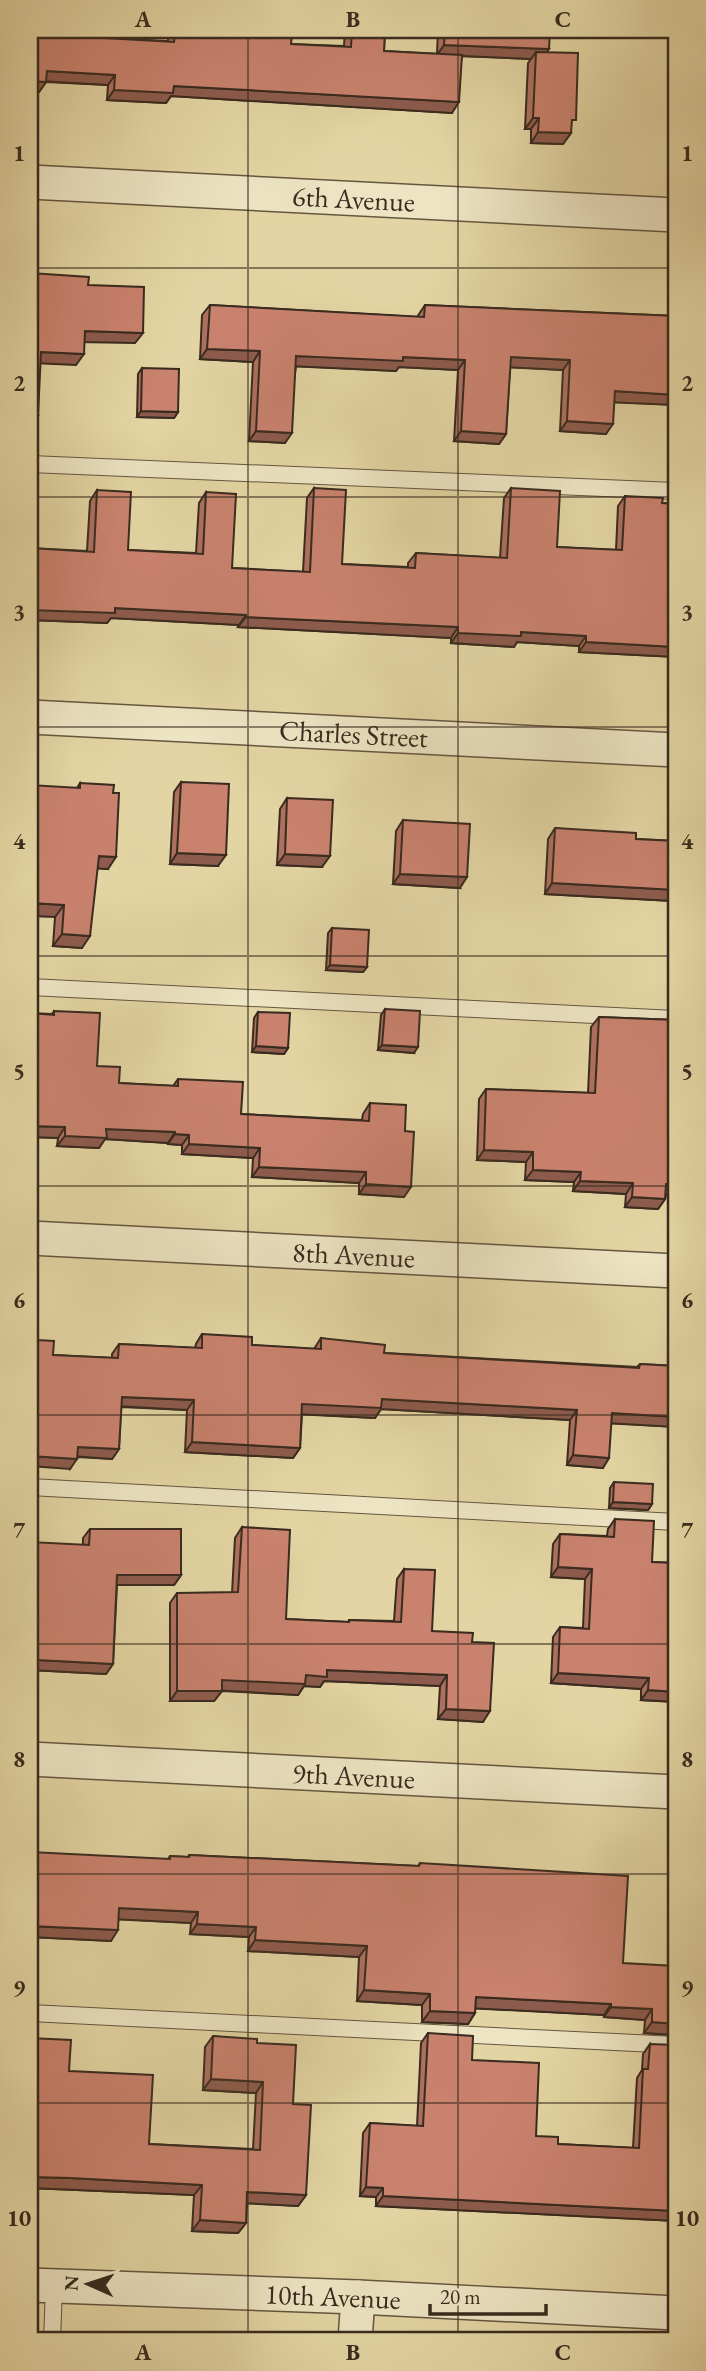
<svg xmlns="http://www.w3.org/2000/svg" width="706" height="2371" font-family="'EB Garamond',serif">
	<style>
		.lines { fill: none; stroke-linecap: round; stroke-linejoin: round }
		.lane-casing { stroke: #645640; stroke-width: 18 }
		.street-casing { stroke: #645640; stroke-width: 36 }
		.lane { stroke: #ede4c3; stroke-width: 16 }
		.street { stroke: #ede4c3; stroke-width: 33 }
		.wall { fill: #ad705f; stroke: #392b1f; stroke-width: 2 }
		.shaded-wall { fill: #8d5b4d; stroke: #392b1f; stroke-width: 2 }
		.building { fill: #c9826e; stroke: #392b1f; stroke-width: 2 }
		.grid { fill: none; stroke: #392b1f; stroke-width: 2; stroke-opacity: 0.55 }
		.labels { text-anchor: middle; stroke-width: 7; stroke-linejoin: round; paint-order: stroke }
		.street-label { font-size: 28px; fill: #392b1f; stroke: #ede4c3 }
		.neatline { fill: none; stroke: #392b1f; stroke-width: 2.5 }
		.grid-label { font-size: 23px; text-anchor: middle; font-weight: bold; fill: #392b1f }
	</style>
	<rect width="100%" height="100%" fill="#e3d5a3"/>
	<filter id="stains"><feTurbulence type="fractalNoise" baseFrequency=".00286" numOctaves="4"/><feColorMatrix values="0 0 0 0 .2 0 0 0 0 .09 0 0 0 0 .02 0 0 0 .5 -.17"/></filter>
	<radialGradient id="worn" r=".72"><stop offset=".6" stop-color="#630" stop-opacity="0"/><stop offset="1" stop-color="#630" stop-opacity=".3"/></radialGradient>
	<g class="lines">
		<!-- lane casing -->
		<g class="lane-casing">
			<path id="lane" d="M30 464 676 491
				M30 987 676 1019
				M30 1487 676 1522
				M30 2013 676 2045
				M52 2341 54 2287"/>
		</g>
		<!-- street casing -->
		<g class="street-casing">
			<g id="street">
				<path id="s1" d="M30 182 676 215"/>
				<path id="s2" d="M30 717 676 750"/>
				<path id="s3" d="M30 1238 676 1271"/>
				<path id="s4" d="M30 1759 676 1792"/>
				<path id="s5" d="M30 2285 358 2297 676 2313"/>
				<path d="M355 2341 358 2297"/>
			</g>
		</g>
		<!-- lane -->
		<use href="#lane" class="lane"/>
		<!-- street -->
		<use href="#street" class="street"/>
	</g>
	<!-- wall -->
	<path class="wall" d="M168 30H292L291 44 344 46 345 30H385L384 51 437 54 438 30H550L547 52 571 126V133L563 144 531 143V129H525L528 63 531 59 462 56 452 113 171 96 166 103 107 100 108 85 46 82 39 92H30L105 38 168 41Z
		M210 305 417 317 425 305 676 316V405L614 402 606 434 560 431 563 370 510 367 506 434 499 444 454 441 458 370 399 367 396 371 296 366 285 443 249 441 253 362 200 359 202 315Z
		M142 368 178 412 174 418 137 417 138 374Z
		M314 488 342 564 408 567V563L416 553 500 558 504 498 511 488 557 547 616 550 618 506 625 496 662 503 676 504V657L579 652V646L517 642 514 647 451 643V638L238 627 239 625 111 618 107 623 30 620V548L87 551 90 501 97 490 128 550 196 553 199 503 206 492 232 568 303 572 307 498Z
		M181 782 218 866 170 864 174 792Z
		M80 783 108 869 97 868 82 948 53 946 55 917 77 788Z
		M287 798 322 867 277 865 280 809Z
		M403 820 460 888 393 884 396 831Z
		M555 828 636 839 676 841V913H672L673 901 545 894 548 839Z
		M332 928 367 967 363 972 326 970 328 933Z
		M385 1009 414 1053 378 1050 381 1015Z
		M54 1011 97 1066 119 1083 173 1086 178 1079 241 1114 362 1120 363 1114 370 1103 405 1131 404 1197 359 1194V1183L252 1177 253 1158 182 1154V1145L168 1144V1143L105 1139 99 1148 57 1146 58 1138 30 1137V1013L52 1014Z
		M258 1012 288 1048 284 1054 252 1052 254 1018Z
		M599 1017 676 1020V1195H666L665 1199 658 1209 625 1207 626 1194 573 1191 574 1182 525 1180 526 1162 477 1160 479 1099 486 1089 588 1093 591 1027Z
		M202 1334 252 1345 314 1349 321 1338 384 1353 637 1367 640 1364 676 1366V1427L611 1423 603 1468 567 1465 570 1420 381 1409 375 1418 302 1414 300 1448 293 1458 185 1452 187 1410 121 1407 119 1449 112 1459 77 1457 70 1469 37 1340 53 1355 112 1358V1354L119 1344 195 1348 196 1344Z
		M614 1482 652 1504 648 1510 609 1508 610 1488Z
		M615 1519 652 1562 676 1563V1702L641 1700V1689L551 1683 553 1637 560 1627 583 1628 585 1579 551 1577 553 1544 560 1534 607 1536 608 1529Z
		M242 1527 286 1619 348 1622 349 1620 394 1621 397 1579 404 1569 432 1631 472 1642 483 1722 438 1719 440 1686 324 1681 320 1687 304 1686 298 1695 222 1691 214 1701H170V1603L177 1593H232L235 1538Z
		M90 1529 181 1575 174 1585H117L113 1664 106 1674 31 1670V1665L83 1544V1538Z
		M189 1855 418 1866 420 1863 623 1963 676 2035 644 2033 645 2020 604 2017V2015L475 2008V2013L468 2024 422 2022V2005L357 2001 359 1957 248 1951 249 1937 190 1934 191 1923 119 1919 111 1941 30 1937 168 1859 170 1856 188 1857Z
		M428 2033 472 2060 536 2136 558 2144 633 2148 637 2078 642 2070 643 2054 650 2044 676 2221 376 2206V2197L360 2196 363 2133 370 2123 417 2126 421 2043Z
		M213 2036 257 2043 293 2104 306 2195 298 2206 247 2203 246 2223 238 2233 192 2231 194 2195 30 2188V2038L69 2071 149 2144 253 2149 256 2093 203 2090 205 2047Z"/>
	<!-- shaded-wall -->
	<path class="shaded-wall" d="M444 45 549 49 542 59 536 52 531 59 437 55Z
		M47 71 115 75 108 85 40 81Z
		M30 81 46 82 39 92H30Z
		M174 86 459 102 452 113 171 96 166 103 107 100 114 90Z
		M533 118H539L531 129H525Z
		M538 132 571 133 563 144 531 143Z
		M85 331 143 333 135 343 78 342Z
		M207 349 260 351 253 362 200 359Z
		M41 352 84 354 76 365 34 363Z
		M296 356 403 357 465 360 458 370 399 367 396 371 289 366Z
		M511 357 570 360 563 370 504 367Z
		M615 391 676 395V405L607 402Z
		M141 411 178 412 174 418 137 417Z
		M30 416H38L31 427H30Z
		M567 421 613 424 606 434 560 431Z
		M256 431 292 433 285 443 249 441Z
		M461 431 506 434 499 444 454 441Z
		M115 608 246 615 239 625 111 618 107 623 30 620V610Z
		M246 617 458 627 451 638 238 627Z
		M521 632 586 636 579 646 517 642 514 647 451 643 458 633Z
		M586 642 676 647V657L579 652Z
		M177 853 226 855 218 866 170 864Z
		M285 854 330 856 322 867 277 865Z
		M99 856 116 857 108 869 90 868Z
		M400 874 467 877 460 888 393 884Z
		M552 883 676 890V895L673 901 545 894Z
		M30 903 64 905 55 917 30 916Z
		M62 934 90 936 82 948 53 946Z
		M330 965 367 967 363 972 326 970Z
		M382 1045 418 1047 414 1053 378 1050Z
		M256 1046 288 1048 284 1054 252 1052Z
		M30 1126 65 1127 58 1138 30 1137Z
		M106 1129 175 1132 168 1143 105 1139 99 1148 57 1146 65 1136Z
		M175 1134 189 1135 182 1145 168 1144Z
		M189 1144 260 1148 253 1158 182 1154Z
		M484 1150 533 1152 526 1162 477 1160Z
		M259 1167 366 1172 359 1183 252 1177Z
		M533 1170 581 1172 574 1182 525 1180Z
		M580 1181 633 1183 626 1194 573 1191Z
		M366 1184 411 1187 404 1197 359 1194Z
		M666 1184 676 1185V1195L659 1194Z
		M632 1197 665 1199 658 1209 625 1207Z
		M122 1397 194 1400 187 1410 115 1406Z
		M382 1399 577 1410 570 1420 381 1409 375 1418 295 1414 302 1404Z
		M612 1413 676 1417V1427L605 1423Z
		M192 1442 300 1448 293 1458 185 1452Z
		M78 1447 119 1449 112 1459 71 1456Z
		M573 1455 609 1458 603 1468 567 1465Z
		M30 1456 77 1459 70 1469 30 1466Z
		M613 1502 652 1504 648 1510 609 1508Z
		M558 1567 592 1569 585 1579 551 1577Z
		M117 1575H181L174 1585H111Z
		M30 1655 38 1656 31 1665H30Z
		M37 1660 113 1664 106 1674 31 1670Z
		M327 1670 447 1675 440 1686 324 1681 320 1687 304 1686 298 1695 214 1690 222 1680 306 1675Z
		M558 1673 649 1678 641 1689 551 1683Z
		M648 1690 676 1692V1702L641 1700Z
		M177 1691H222L214 1701H170Z
		M446 1709 490 1711 483 1722 438 1719Z
		M119 1908 198 1912 191 1923 112 1919Z
		M197 1924 256 1927 249 1937 190 1934Z
		M30 1926 118 1930 111 1941 30 1937Z
		M255 1940 367 1946 359 1957 248 1951Z
		M364 1990 430 1994 422 2005 357 2001Z
		M476 1997 611 2004 604 2015 468 2008Z
		M611 2007 652 2009 645 2020 604 2017Z
		M430 2011 475 2013 468 2024 422 2022Z
		M652 2022 676 2024V2035L644 2033Z
		M211 2079 263 2082 256 2093 203 2090Z
		M30 2177 70 2178 202 2185 194 2195 30 2188Z
		M366 2187 383 2188 376 2197 360 2196Z
		M247 2192 306 2195 298 2206 240 2203Z
		M383 2196 676 2211V2221L376 2206Z
		M200 2220 246 2223 238 2233 192 2231Z"/>
	<!-- building -->
	<path class="building" d="M30 30H106L105 38 174 42 175 30H292L291 44 351 47 352 30H385L384 51 462 55 459 102 174 86 173 93 114 90 115 75 47 71 46 82 30 81Z
		M445 30H550L549 49 444 45Z
		M536 52 578 53 576 120H572L571 133 538 132 539 118H533Z
		M30 273 89 277 88 285 144 287 143 333 85 331 84 354 41 352 38 416H30Z
		M210 305 424 317 425 305 676 316V395L615 391 613 424 567 421 570 360 511 357 506 434 461 431 465 360 403 357V361L296 356 292 433 256 431 260 351 207 349Z
		M142 368 179 369 178 412 141 411Z
		M314 488 346 490 342 564 415 568 416 553 507 558 511 488 560 491 557 547 622 550 625 496 663 498 662 503 676 504V647L586 642V636L521 632V636L458 633V627L246 617V615L115 608V613L30 610V548L94 552 97 490 131 492 128 550 203 554 206 492 236 494 232 568 310 572Z
		M181 782 229 784 226 855 177 853Z
		M80 783 114 785 113 793H119L116 857 99 856 90 936 62 934 64 905 30 903V785L80 788Z
		M287 798 333 800 330 856 285 854Z
		M403 820 470 824 467 877 400 874Z
		M555 828 636 833V839L676 841V890L552 883Z
		M332 928 369 930 367 967 330 965Z
		M385 1009 420 1011 418 1047 382 1045Z
		M54 1011 100 1013 97 1066 120 1067 119 1083 178 1086V1079L243 1082 241 1114 369 1121 370 1103 406 1105 405 1131 414 1132 411 1187 366 1184V1172L259 1167 260 1148 189 1144V1135L175 1134V1132L106 1129 107 1138 65 1136V1127L30 1126V1013L54 1015Z
		M258 1012 290 1013 288 1048 256 1046Z
		M599 1017 676 1020V1185L666 1184 665 1199 632 1197 633 1183 580 1181 581 1172 533 1170V1152L484 1150 486 1089 595 1093Z
		M202 1334 252 1337V1345L321 1349V1338L385 1345 384 1353 639 1368 640 1364 676 1366V1417L612 1413 609 1458 573 1455 577 1410 382 1399 381 1408 302 1404 300 1448 192 1442 194 1400 122 1397 119 1449 78 1447 77 1459 30 1456V1336L37 1337V1340L54 1341 53 1355 118 1358 119 1344 202 1348Z
		M614 1482 653 1484 652 1504 613 1502Z
		M615 1519 654 1521 652 1562 676 1563V1692L648 1690 649 1678 558 1673 560 1627 589 1629 592 1569 558 1567 560 1534 614 1537Z
		M242 1527 290 1530 286 1619 349 1622V1620L401 1622 404 1569 435 1570 432 1631 473 1633 472 1642 494 1643 490 1711 446 1709 447 1675 327 1670V1677L306 1675 305 1684 222 1680V1691H177V1593L238 1592Z
		M90 1529H181V1575H117L113 1664 37 1660 38 1656 30 1655V1542L89 1545Z
		M30 1852 170 1859V1856L189 1857V1855L419 1866 420 1863 628 1876 623 1963 676 1966V2024L652 2022V2009L611 2007V2004L476 1997 475 2013 430 2011V1994L364 1990 367 1946 255 1940 256 1927 197 1924 198 1912 119 1908 118 1930 30 1926Z
		M428 2033 473 2036 472 2060 539 2063 536 2136 558 2137V2144L639 2148 643 2069H648L650 2044 676 2045V2211L383 2196V2188L366 2187 370 2123 423 2126Z
		M213 2036 257 2039V2043L296 2045 293 2104 311 2105 306 2195 247 2192 246 2223 200 2220 202 2185 70 2178 30 2177V2038L71 2040 69 2071 153 2075 149 2144 260 2150 263 2082 211 2079Z"/>
	<!-- grid -->
	<path class="grid" d="M248 30V2341M458 30V2341M30 268H676M30 497H676M30 727H676M30 956H676M30 1186H676M30 1415H676M30 1644H676M30 1874H676M30 2103H676"/>
	<g class="labels">
		<!-- street labels -->
		<g class="street-label">
			<text dy="10" stroke="none"><textPath href="#s1" startOffset="324">6th Avenue</textPath></text>
			<text dy="10" stroke="none"><textPath href="#s2" startOffset="324">Charles Street</textPath></text>
			<text dy="10" stroke="none"><textPath href="#s3" startOffset="324">8th Avenue</textPath></text>
			<text dy="10" stroke="none"><textPath href="#s4" startOffset="324">9th Avenue</textPath></text>
			<text dy="10" stroke="none"><textPath href="#s5" startOffset="303">10th Avenue</textPath></text>
		</g>
	</g>
	<!-- margin -->
	<rect width="706" height="2371" fill="none" stroke="#e3d5a3" stroke-width="77"/>
	<!-- north arrow -->
	<g transform="translate(88 2284) rotate(273)" stroke="#ede4c3" stroke-width="5" paint-order="stroke">
	<path d="M0-5L12 26L0 18L-12 26Z" fill="#392b1f"/>
	<text y="-10" font-size="19" font-weight="bold" text-anchor="middle" fill="#392b1f">N</text>
	</g>
	<!-- scale -->
	<path d="M430 2304v10h116v-10" fill="none" stroke="#392b1f" stroke-width="3.5"/>
	<text x="440" y="2304" font-size="21" fill="#392b1f" stroke="#ede4c3" stroke-width="5" paint-order="stroke">20 m</text>
	<rect x="38" y="38" width="630" height="2294" class="neatline"/>
	<g class="grid-label">
		<text x="143" y="27">A</text>
		<text x="353" y="27">B</text>
		<text x="563" y="27">C</text>
		<text x="19" y="161">1</text>
		<text x="687" y="161">1</text>
		<text x="19" y="391">2</text>
		<text x="687" y="391">2</text>
		<text x="19" y="620">3</text>
		<text x="687" y="620">3</text>
		<text x="19" y="849">4</text>
		<text x="687" y="849">4</text>
		<text x="19" y="1079">5</text>
		<text x="687" y="1079">5</text>
		<text x="19" y="1308">6</text>
		<text x="687" y="1308">6</text>
		<text x="19" y="1538">7</text>
		<text x="687" y="1538">7</text>
		<text x="19" y="1767">8</text>
		<text x="687" y="1767">8</text>
		<text x="19" y="1996">9</text>
		<text x="687" y="1996">9</text>
		<text x="19" y="2226">10</text>
		<text x="687" y="2226">10</text>
		<text x="143" y="2360">A</text>
		<text x="353" y="2360">B</text>
		<text x="563" y="2360">C</text>
	</g>
	<rect width="100%" height="100%" filter="url(#stains)"/>
	<rect width="100%" height="100%" fill="url(#worn)"/>
</svg>
